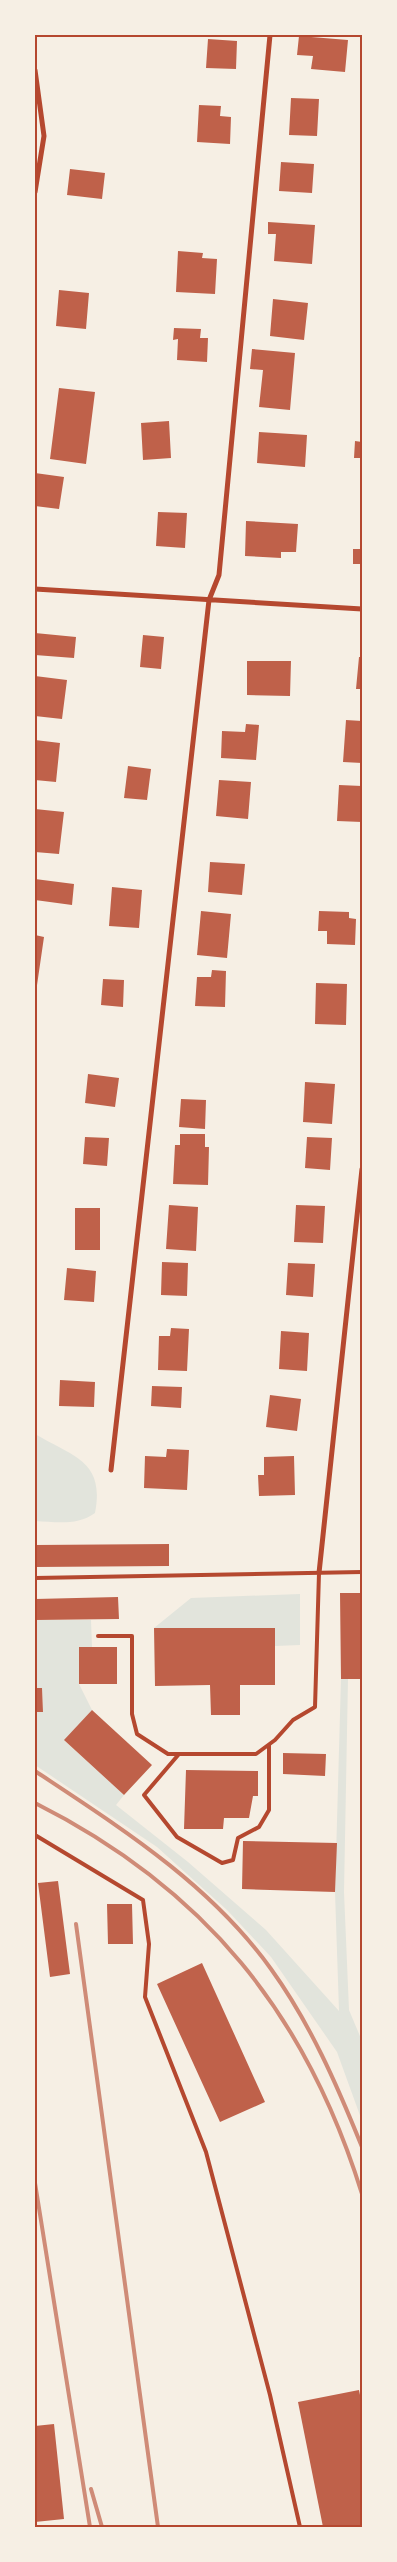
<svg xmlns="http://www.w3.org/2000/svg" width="397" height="2562" font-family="Inter,sans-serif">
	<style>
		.green { fill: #e2e4dc }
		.building { fill: #bf614a }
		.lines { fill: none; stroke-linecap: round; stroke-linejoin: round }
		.service { stroke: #b5482f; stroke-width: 4 }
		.minor { stroke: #b5482f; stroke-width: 5 }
		.rail { stroke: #cf8b77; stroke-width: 4 }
		.neatline { fill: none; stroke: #b5482f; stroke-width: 2 }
	</style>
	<rect width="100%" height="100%" fill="#f6efe4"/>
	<!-- green -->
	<path class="green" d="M35 1434C74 1457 105 1461 95 1513 77 1526 56 1522 35 1521Z
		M300 1594V1645L275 1646 274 1628H154L191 1598Z
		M35 1620H91L92 1647H79V1684L92 1710 65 1741 124 1795 116 1805 188 1862 266 1930 339 2011 335 1892 341 1679H348L344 1892 349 2010 362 2041V2121L337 2052 271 1957 227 1910 157 1847 35 1765V1712L43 1711 42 1688H35Z"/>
	<!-- building -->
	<path class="building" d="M299 36 348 40 345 72 311 69 313 56 297 55Z
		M208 39 237 41 236 69 206 68Z
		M291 98 319 99 317 136 289 135Z
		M199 105 221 106 220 116 231 117 230 144 197 142Z
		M281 162 314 164 312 193 279 191Z
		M70 169 105 173 102 199 67 195Z
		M268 222 315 225 312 264 274 261 276 234H268Z
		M178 251 203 253 202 258 217 259 215 294 176 292Z
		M59 290 89 293 86 329 56 326Z
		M273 299 308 303 304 340 270 336Z
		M174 328 201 329 200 338H208L207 362 177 360 178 339 173 340Z
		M252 349 295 353 290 410 259 407 263 370 250 369Z
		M59 388 95 392 86 464 50 459Z
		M169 421 171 458 143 460 141 423Z
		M259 432 307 435 305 467 257 463Z
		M355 441 362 442V458H354Z
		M35 473 64 477 59 509 35 506Z
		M158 512 187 513 185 548 156 546Z
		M246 521 298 524 296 552H281V558L245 556Z
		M353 549H362V564H353Z
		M35 633 76 637 74 658 35 655Z
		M143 635 164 637 161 669 140 667Z
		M359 657H362V689H356Z
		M247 661H291L290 696 247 695Z
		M35 676 67 680 62 719 35 716Z
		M346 720 362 721V763L343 762Z
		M246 724 259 725 256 760 221 758 222 731 245 732Z
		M35 740 60 743 56 782 35 780Z
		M128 766 151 769 147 800 124 798Z
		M219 780 251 782 248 819 216 816Z
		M339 785 362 786V822L337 821Z
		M35 809 64 812 59 854 35 852Z
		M210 862 245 864 242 895 208 892Z
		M35 879 74 884 72 905 35 900Z
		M112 887 142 890 139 928 109 926Z
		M201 911 231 914 227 958 197 955Z
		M319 911 349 912V918L356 919 355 945 327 944V931H318Z
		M35 935 44 937 36 992H35Z
		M212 970 226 971 225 1007 195 1006 197 977H211Z
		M103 979 124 980 123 1007 101 1005Z
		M316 983 347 984 346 1025 315 1024Z
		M88 1074 119 1078 115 1107 85 1103Z
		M305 1082 335 1084 332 1124 303 1122Z
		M181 1099 206 1100 205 1129 179 1127Z
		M180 1134H205V1147H209L208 1185 173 1184 175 1145H180Z
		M85 1137 109 1138 107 1166 83 1164Z
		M307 1137 332 1138 330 1170 305 1168Z
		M169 1205 198 1207 196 1251 166 1249Z
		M296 1205 325 1206 323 1243 294 1242Z
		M75 1208H100V1250H75Z
		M162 1262 188 1263 187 1296 161 1295Z
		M288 1263 315 1264 313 1297 286 1295Z
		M67 1268 96 1271 94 1302 64 1300Z
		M171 1328 189 1329 187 1371 158 1370 159 1336H170Z
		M281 1331 309 1333 307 1371 279 1369Z
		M60 1380 95 1382 94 1407 59 1406Z
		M152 1386 182 1387 181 1408 151 1406Z
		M270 1395 301 1399 297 1431 266 1427Z
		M167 1449 189 1450 187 1490 144 1488 145 1456 166 1457Z
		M294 1456 295 1495 259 1496 258 1475H264V1457Z
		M360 1457H362V1498H360Z
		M169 1544V1566L35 1567V1545Z
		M340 1593H362V1679H341Z
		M118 1597 119 1619 35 1620V1599Z
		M154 1628H275V1685H240V1715H211L210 1685 155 1686Z
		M79 1647H117V1684H79Z
		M35 1688H42L43 1712H35Z
		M92 1710 152 1765 124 1795 64 1740Z
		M283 1753 326 1754 325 1776 283 1774Z
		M186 1770 258 1771V1796H253L249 1818H224L223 1829H184Z
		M243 1841 337 1843 335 1892 242 1889Z
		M58 1881 70 1974 50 1977 38 1883Z
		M107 1904H132L133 1944H108Z
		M202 1963 265 2102 220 2122 157 1984Z
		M359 2390 362 2405V2527H323L298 2402Z
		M54 2424 64 2519 35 2522V2426Z"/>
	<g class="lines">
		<!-- service -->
		<path class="service" d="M35 1578 362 1572
			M98 1636H132V1714L137 1734 168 1754H256L275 1740 293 1720 315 1707 319 1573
			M179 1754 144 1795 177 1837 222 1863 233 1860 238 1838 259 1827 269 1810V1745
			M35 1835 143 1900 149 1944 145 1997 206 2152 270 2395 300 2527"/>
		<!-- minor -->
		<path class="minor" d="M35 70 44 136 35 192
			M35 589 362 609
			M111 1470 209 600 219 575 270 35
			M319 1573 362 1169"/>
		<!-- rail -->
		<path class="rail" d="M35 1771C121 1828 210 1884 271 1969 310 2023 337 2085 362 2147
			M35 1803C204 1888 306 2013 362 2194
			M76 1924 158 2527
			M35 2183 90 2527
			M91 2489 102 2527"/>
	</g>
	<!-- border -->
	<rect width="397" height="2562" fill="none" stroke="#f6efe4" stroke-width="72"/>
	<rect x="36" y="36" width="325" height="2490" class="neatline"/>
</svg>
